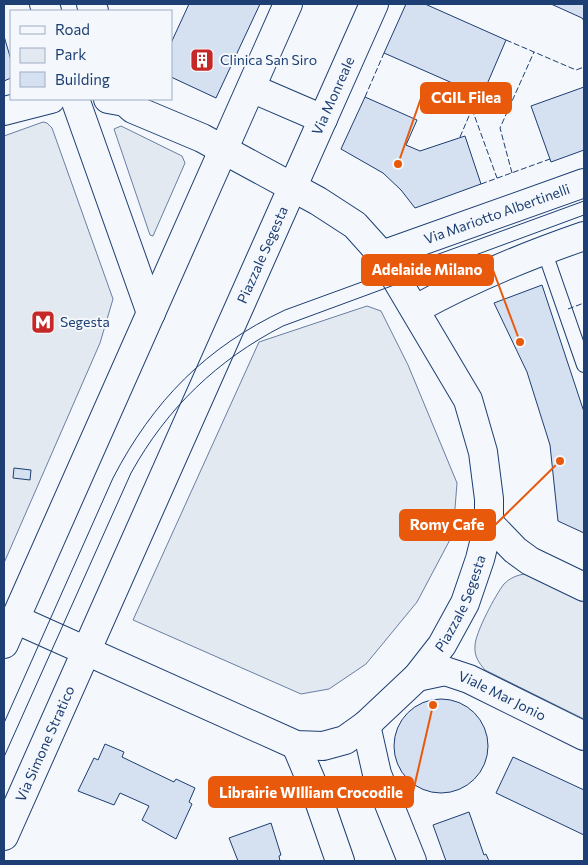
<svg xmlns="http://www.w3.org/2000/svg" width="588" height="865" font-family="Commissioner,sans-serif">
	<style>
		.green { fill: #e3e9f0; stroke: #687fa3 }
		.building { fill: #d5e0f0; stroke: #1d3f73 }
		.lines { fill: none; stroke-linecap: round; stroke-linejoin: round }
		.lane-casing { stroke: #1d3f73; stroke-width: 16 }
		.street-casing { stroke: #1d3f73; stroke-width: 30 }
		.secondary-casing { stroke: #1d3f73; stroke-width: 30 }
		.primary-casing { stroke: #1d3f73; stroke-width: 30 }
		.lane { stroke: #f4f7fb; stroke-width: 14 }
		.street { stroke: #f4f7fb; stroke-width: 28 }
		.secondary { stroke: #f4f7fb; stroke-width: 28 }
		.primary { stroke: #f4f7fb; stroke-width: 28 }
		.tram { stroke: #1d3f73; stroke-width: 1 }
		.fence { stroke: #1d3f73; stroke-width: 1; stroke-dasharray: 6 2.5; stroke-linecap: butt }
		.labels { text-anchor: middle; stroke-width: 4; stroke-linejoin: round; paint-order: stroke }
		.poi-label { font-size: 14px; fill: #1d3f73; stroke: #f4f7fb; text-anchor: start }
		.street-label { font-size: 14px; fill: #1d3f73; stroke: #f4f7fb }
		.leader { fill: none; stroke: #e8590c; stroke-width: 2 }
		.callout-dot { fill: #e8590c; stroke: #f4f7fb; stroke-width: 2 }
		.callout { fill: #e8590c; stroke: #e8590c; stroke-width: 2 }
		.callout-label { font-size: 15px; text-anchor: middle; font-weight: bold; fill: #fff }
	</style>
	<rect width="100%" height="100%" fill="#f4f7fb"/>
	<!-- green -->
	<path class="green" d="M43 122 47 123 52 128 113 299 100 343 4 563V136Z
		M121 126 182 156 185 163 153 236 150 235 114 129Z
		M367 306 381 311 408 365 457 483 453 534 417 602 366 664 329 689 301 694 133 620 259 342Z
		M525 574 584 599V719L485 670C479 663 474 656 475 646 475 633 496 594 504 584 510 578 517 575 525 574Z"/>
	<!-- building -->
	<path class="building" d="M189 4H260L216 98 171 77V43Z
		M406 4H425L506 40 482 96 384 53Z
		M551 4H584V21L582 18Z
		M4 36 11 60V78L4 81Z
		M584 87V150L551 162 531 106Z
		M365 97 417 120 406 145 420 151 465 136 481 184 415 208 401 190 383 173 341 149Z
		M542 285 584 412V533L558 521 550 445 527 372 494 303Z
		M14 468 31 470 30 480 13 478Z
		M394 746a47 47 0 1 1 94 0a47 47 0 1 1-94 0Z
		M105 744 124 752 122 757 174 782 176 779 195 788 189 802 192 804 176 839 142 820 149 806 120 793 114 805 78 791 94 758 98 760Z
		M513 757 584 790V835L496 793Z
		M469 812 484 855 486 854 489 861H446L433 825Z
		M271 823 281 855 279 856 280 861H238L229 838Z"/>
	<g class="lines">
		<!-- lane casing -->
		<g class="lane-casing">
			<path id="lane" d="M544 250 584 365"/>
		</g>
		<!-- street casing -->
		<g class="street-casing">
			<g id="street">
				<path d="M44 4 47 11"/>
				<path d="M91 4 94 11"/>
				<path d="M75 99 151 313"/>
				<path d="M108 99 125 102 133 109 202 138 224 150"/>
				<path d="M4 111 51 99"/>
				<path id="s1" d="M382 255 584 183"/>
				<path d="M416 309C470 279 526 256 584 236"/>
				<path d="M489 523 515 550 530 561 584 587"/>
				<path id="s2" d="M417 677 445 671 469 679 584 736"/>
				<path d="M366 725 377 774 412 861"/>
				<path d="M296 745 317 795 340 861"/>
			</g>
		</g>
		<!-- secondary casing -->
		<g class="secondary-casing">
			<g id="secondary">
				<path id="s3" d="M15 619 296 745 323 746 345 740 366 725 417 677 442 645 465 603 480 559 489 523V499L483 452 468 400 382 255 355 225 318 201 224 150"/>
			</g>
		</g>
		<!-- primary casing -->
		<g class="primary-casing">
			<g id="primary">
				<path d="M251 88 323 119"/>
				<path d="M4 644 288 4"/>
				<path id="s4" d="M4 836 374 4"/>
			</g>
		</g>
		<!-- lane -->
		<use href="#lane" class="lane"/>
		<!-- street -->
		<use href="#street" class="street"/>
		<!-- secondary -->
		<use href="#secondary" class="secondary"/>
		<!-- primary -->
		<use href="#primary" class="primary"/>
		<!-- tram -->
		<path class="tram" d="M4 723 113 478C153 401 206 347 285 310L584 201
			M4 757 131 473C167 408 217 360 283 326L584 215"/>
		<!-- fence -->
		<path class="fence" d="M506 40 576 70 584 67
			M365 97 384 53
			M472 109 497 178
			M460 137 478 95
			M512 173 500 128 534 52
			M481 184 550 159
			M568 309 584 303"/>
	</g>
	<!-- icons -->
	<defs>
		<g id="building-square" transform="scale(1.25)"><rect x="-9" y="-9" width="18" height="18" rx="4" fill="#c62828" stroke="#f4f7fb"/><path d="M-4-6H4V6H1V3H-1V6H-4ZM-2.5-4.3h1.7v1.8h-1.7ZM.8-4.3h1.7v1.8H.8ZM-2.5-1h1.7V.8h-1.7ZM.8-1h1.7V.8H.8Z" fill="#fff"/></g>
		<g id="metro-square" transform="scale(1.25)"><rect x="-9" y="-9" width="18" height="18" rx="4" fill="#c62828" stroke="#f4f7fb"/><path d="M-5.5 5V-5H-3L0 0L3-5H5.5V5H3V-.5L0 4L-3-.5V5Z" fill="#fff"/></g>
	</defs>
	<g fill-rule="evenodd">
		<use href="#building-square" x="202" y="60"/>
		<use href="#metro-square" x="43" y="322"/>
	</g>
	<g class="labels">
		<!-- poi labels -->
		<g class="poi-label">
			<text x="220" y="65">Clinica San Siro</text>
			<text x="60" y="327">Segesta</text>
		</g>
		<!-- street labels -->
		<g class="street-label">
			<text dy="5" stroke="none"><textPath href="#s4" startOffset="810">Via Monreale</textPath></text>
			<text dy="5" stroke="none"><textPath href="#s1" startOffset="122">Via Mariotto Albertinelli</textPath></text>
			<text dy="5" stroke="none"><textPath href="#s4" startOffset="636">Piazzale Segesta</textPath></text>
			<text dy="5" stroke="none"><textPath href="#s3" startOffset="540">Piazzale Segesta</textPath></text>
			<text dy="5" stroke="none"><textPath href="#s2" startOffset="91">Viale Mar Jonio</textPath></text>
			<text dy="5" stroke="none"><textPath href="#s4" startOffset="101">Via Simone Stratico</textPath></text>
		</g>
	</g>
	<!-- callouts -->
	<path class="leader" d="M398 164L421 98M520 342L493 270M560 461L495 525M433 705L413 792"/>
	<g class="callout-dot">
		<circle cx="398" cy="164" r="5"/>
		<circle cx="520" cy="342" r="5"/>
		<circle cx="560" cy="461" r="5"/>
		<circle cx="433" cy="705" r="5"/>
	</g>
	<g class="callout">
		<rect x="421" y="83" width="90" height="30" rx="5"/>
		<rect x="362" y="255" width="131" height="30" rx="5"/>
		<rect x="400" y="510" width="95" height="30" rx="5"/>
		<rect x="209" y="777" width="204" height="30" rx="5"/>
	</g>
	<g class="callout-label">
		<text x="466" y="103">CGIL Filea</text>
		<text x="427" y="275">Adelaide Milano</text>
		<text x="447" y="530">Romy Cafe</text>
		<text x="311" y="798">Librairie WIlliam Crocodile</text>
	</g>
	<!-- border -->
	<rect width="588" height="865" fill="none" stroke="#1d3f73" stroke-width="10"/>
	<!-- legend -->
	<rect x="10" y="10" width="162" height="90" fill="#f4f7fb" stroke="#9eadc5"/>
	<rect x="20" y="26" width="25" height="8" fill="#f4f7fb" stroke="#9eadc5"/>
	<text x="55" y="35" font-size="15" fill="#1d3f73">Road</text>
	<rect x="20" y="48" width="25" height="15" fill="#e3e9f0" stroke="#9eadc5"/>
	<text x="55" y="60" font-size="15" fill="#1d3f73">Park</text>
	<rect x="20" y="72" width="25" height="15" fill="#d5e0f0" stroke="#9eadc5"/>
	<text x="55" y="85" font-size="15" fill="#1d3f73">Building</text>
</svg>
